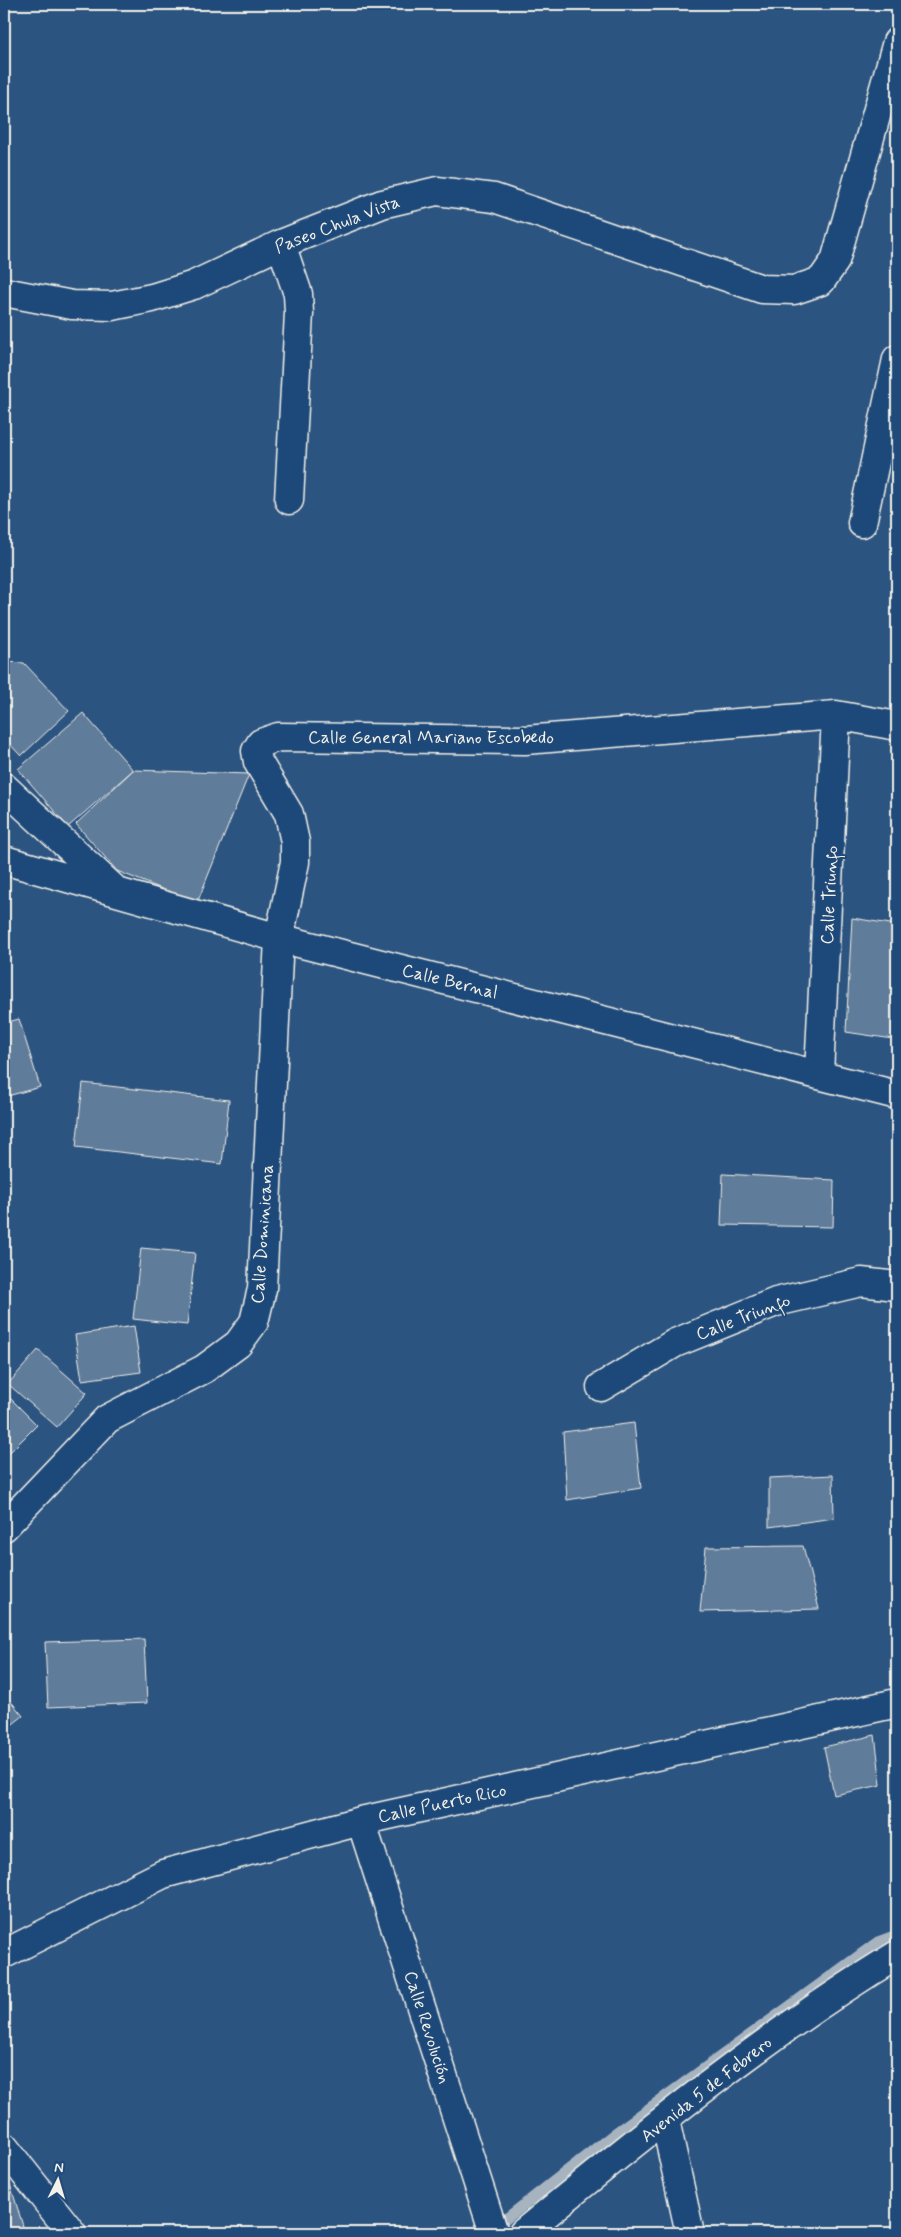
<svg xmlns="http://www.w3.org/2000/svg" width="901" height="2237" font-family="Mynerve,sans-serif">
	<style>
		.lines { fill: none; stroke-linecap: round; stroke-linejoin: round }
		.stream { stroke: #a7b4c0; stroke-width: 11 }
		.building { fill: #5e7b9a; stroke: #f4f1e8 }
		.street-casing { stroke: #f4f1e8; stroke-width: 31 }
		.secondary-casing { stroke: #f4f1e8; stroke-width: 31 }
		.street { stroke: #1f4a7a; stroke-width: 28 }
		.secondary { stroke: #1f4a7a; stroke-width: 28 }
		.labels { text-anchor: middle; stroke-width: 4; stroke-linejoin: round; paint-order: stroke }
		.street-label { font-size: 18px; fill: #f4f1e8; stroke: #1f4a7a }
	</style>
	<rect width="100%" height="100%" fill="#2c5481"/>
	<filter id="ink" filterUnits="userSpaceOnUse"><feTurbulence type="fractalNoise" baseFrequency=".02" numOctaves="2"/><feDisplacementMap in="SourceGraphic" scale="10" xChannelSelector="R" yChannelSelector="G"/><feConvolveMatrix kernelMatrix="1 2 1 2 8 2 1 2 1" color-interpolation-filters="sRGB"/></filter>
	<g filter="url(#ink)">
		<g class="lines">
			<!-- stream -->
			<path class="stream" d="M493 2229 614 2134 878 1942 897 1935"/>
		</g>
		<!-- building -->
		<path class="building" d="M4 662 24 663 69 711 21 756 4 738Z
			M83 713 133 770 68 827 18 769Z
			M133 770 249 774 197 903 117 871 76 824Z
			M852 918 897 925 893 1039 846 1032Z
			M896 933H897V1043H895Z
			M19 1019 40 1087 4 1097V1021V1023Z
			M83 1083 229 1100 222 1164 76 1147Z
			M723 1174 834 1180 833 1227 721 1225Z
			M141 1248 195 1253 187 1325 133 1319Z
			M134 1326 141 1372 82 1380 75 1335Z
			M38 1350 87 1393 57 1427 8 1384Z
			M4 1392 37 1425 6 1456 4 1455Z
			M634 1423 641 1488 567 1500 563 1432Z
			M833 1475 834 1518 769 1527V1478Z
			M803 1546 819 1609 700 1612 706 1547Z
			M144 1639 147 1703 48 1707 45 1642Z
			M4 1693 23 1716 4 1731Z
			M875 1735 881 1785 834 1795 824 1747Z
			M10 2184 23 2226 11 2233H4V2188Z"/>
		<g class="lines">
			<!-- street casing -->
			<g class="street-casing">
				<path id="street" d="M281 244 298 294 299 313 289 500
					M4 292 72 305 112 306 152 298 194 285 281 244 382 204 437 191 494 198 762 289 794 290 821 281 835 261 897 42
					M862 523 897 359
					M4 787 113 888
					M4 860 279 938 897 1095
					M819 1074 836 715
					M601 1387 675 1343 776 1302 861 1282 897 1286
					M4 1527 107 1419 204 1369 238 1344 254 1322 262 1289 279 938 295 862V842L289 814 258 762 256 751 261 743 278 737 525 740 836 715 897 726
					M361 1821 494 2233
					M4 1954 163 1874 361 1821 897 1703
					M665 2120 690 2233
					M4 2147 72 2233"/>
			</g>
			<!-- secondary casing -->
			<g class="secondary-casing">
				<path id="secondary" d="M523 2233C643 2135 764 2036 897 1955"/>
			</g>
			<!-- street -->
			<use href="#street" class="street"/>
			<!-- secondary -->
			<use href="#secondary" class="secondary"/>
		</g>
	</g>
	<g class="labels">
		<!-- street labels -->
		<g class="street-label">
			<text transform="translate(337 224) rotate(-21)" y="6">Paseo Chula Vista</text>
			<text x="431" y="743">Calle General Mariano Escobedo</text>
			<text transform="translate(829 895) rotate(-87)" y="6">Calle Triunfo</text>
			<text transform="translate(450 981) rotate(14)" y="6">Calle Bernal</text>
			<text transform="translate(262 1234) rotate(-86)" y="6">Calle Dominicana</text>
			<text transform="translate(743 1317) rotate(-21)" y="6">Calle Triunfo</text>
			<text transform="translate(442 1803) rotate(-12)" y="6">Calle Puerto Rico</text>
			<text transform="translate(428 2027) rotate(72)" y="6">Calle Revolución</text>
			<text transform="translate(706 2089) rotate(-38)" y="6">Avenida 5 de Febrero</text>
		</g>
	</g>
	<!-- margin -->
	<rect width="901" height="2237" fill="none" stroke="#1f4a7a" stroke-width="20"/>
	<rect x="10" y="10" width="881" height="2217" fill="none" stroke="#f4f1e8" stroke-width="2" filter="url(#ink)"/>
	<!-- north arrow -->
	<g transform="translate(58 2180) rotate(5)" stroke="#1f4a7a" stroke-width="4" paint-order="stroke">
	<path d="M0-4L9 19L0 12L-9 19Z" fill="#f4f1e8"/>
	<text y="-8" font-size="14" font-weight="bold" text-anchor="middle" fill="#f4f1e8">N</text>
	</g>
</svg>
